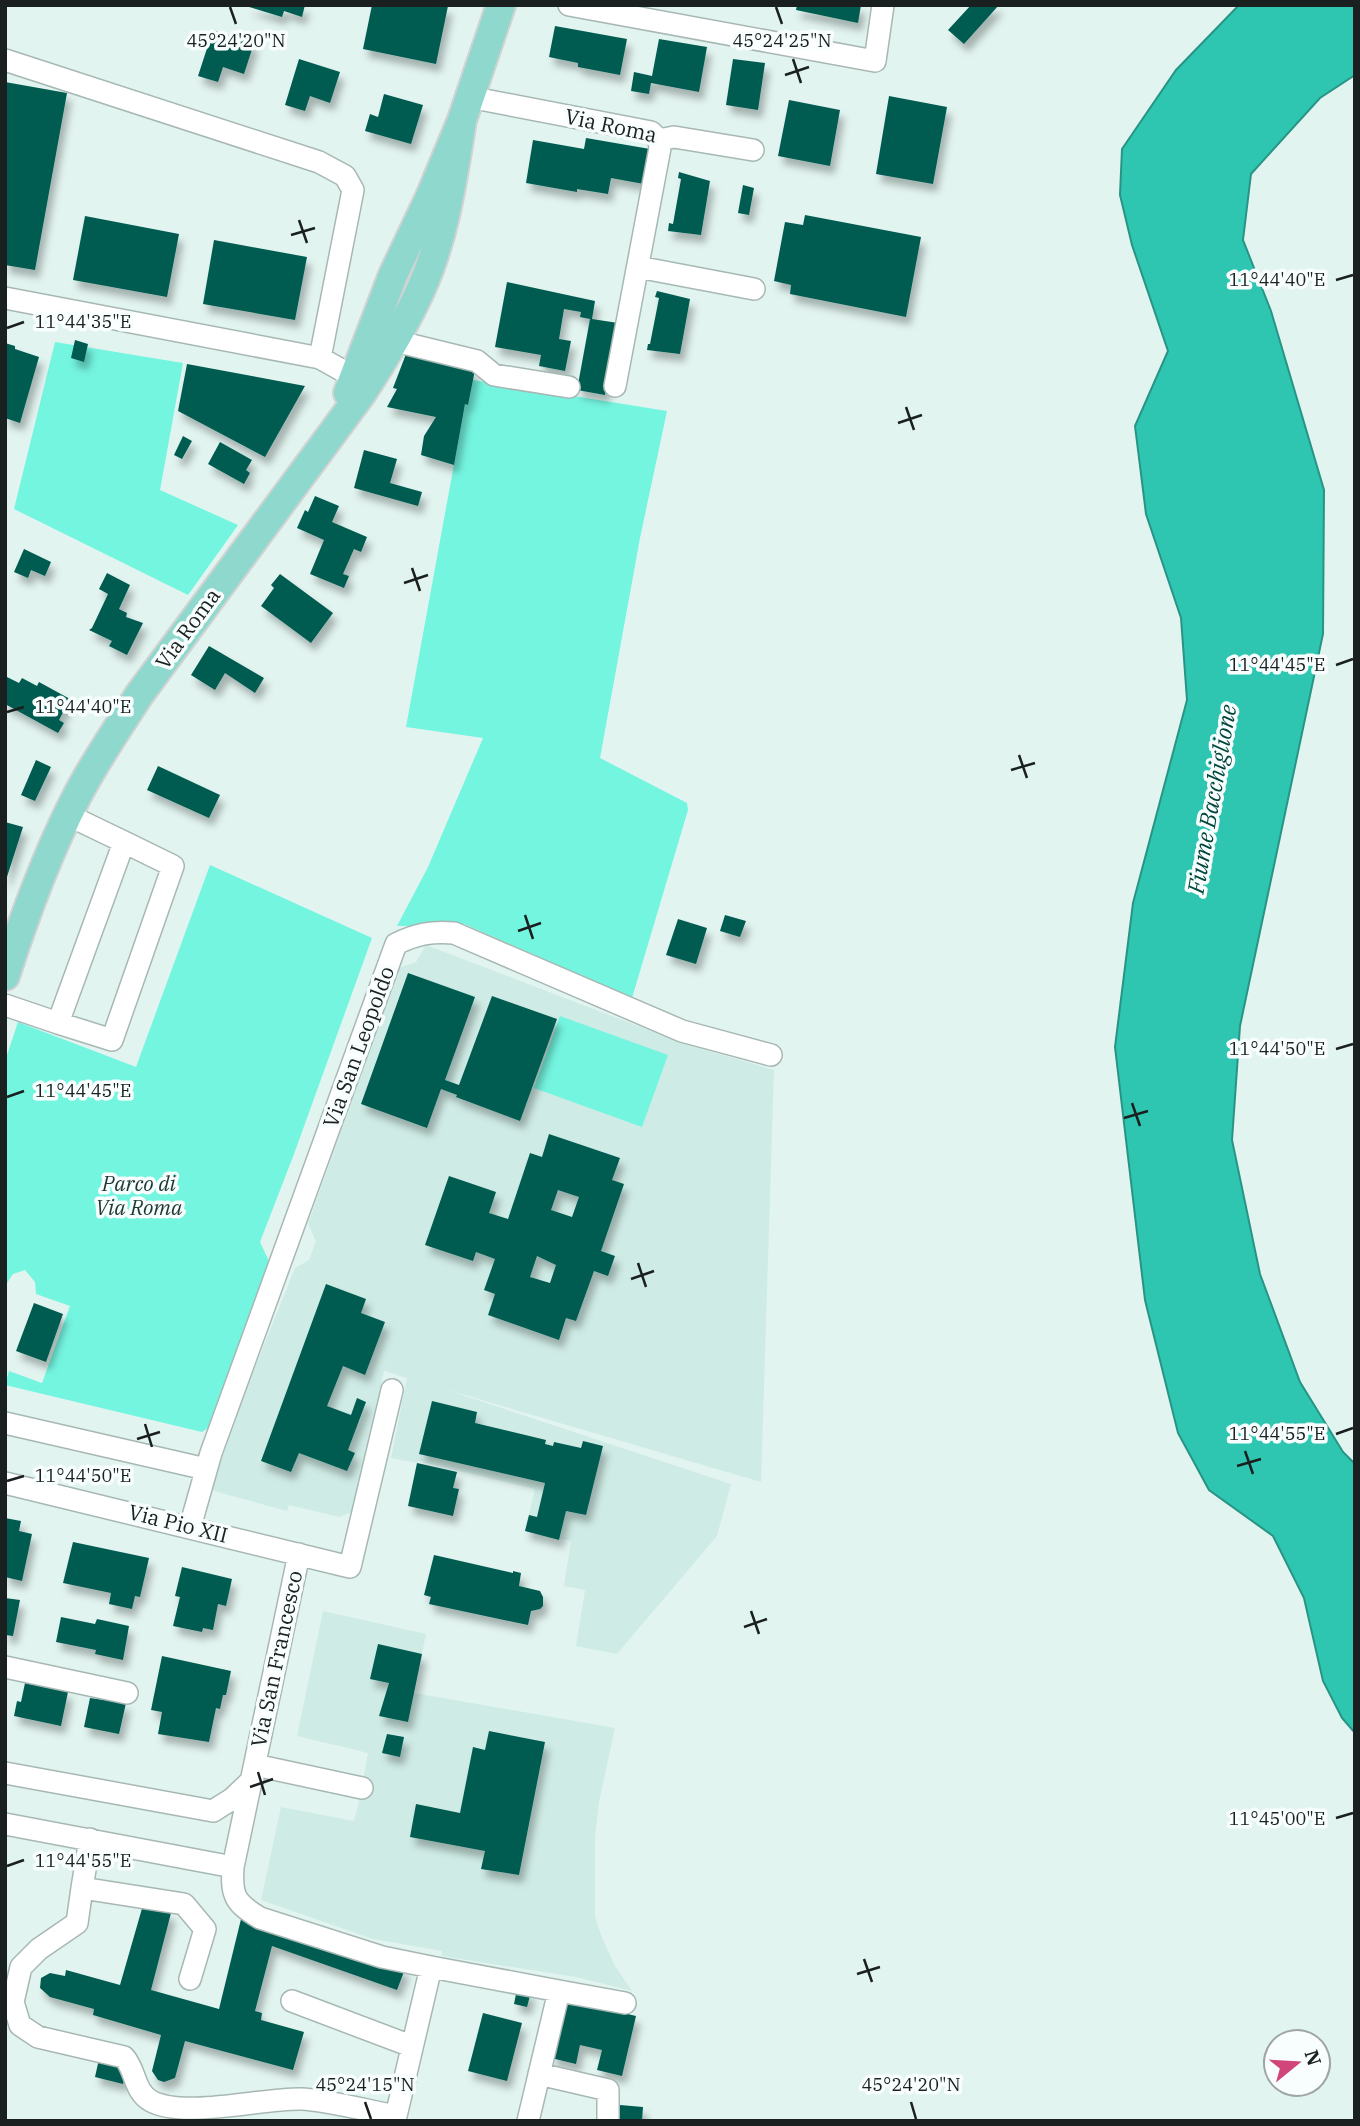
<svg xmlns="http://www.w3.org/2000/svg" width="1360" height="2126" font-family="'IBM Plex Serif',serif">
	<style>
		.built { fill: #cfebe5 }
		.green { fill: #74f5e0 }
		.water { fill: #2ec6b1; stroke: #289485; stroke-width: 2 }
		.building { fill: #055c51; fill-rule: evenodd; filter: url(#shadow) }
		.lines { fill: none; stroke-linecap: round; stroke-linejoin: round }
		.minor-casing { stroke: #a7b8b4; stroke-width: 24 }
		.major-casing { stroke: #d1d2d2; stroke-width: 32 }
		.minor { stroke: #fff; stroke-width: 21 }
		.major { stroke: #8ed8cd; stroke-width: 28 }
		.ticks { fill: none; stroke: #1a201f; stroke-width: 2.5 }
		.labels { text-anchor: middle; stroke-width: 7; stroke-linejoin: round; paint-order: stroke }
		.street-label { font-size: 21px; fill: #1a201f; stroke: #f7fefd }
		.park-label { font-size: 21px; font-style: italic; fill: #1f3732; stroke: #f7fefd }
		.water-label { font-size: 23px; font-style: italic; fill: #02453c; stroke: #f7fefd }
		.ticks-label { font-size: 18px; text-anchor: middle; fill: #1a201f; stroke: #f7fefd; stroke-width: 7; stroke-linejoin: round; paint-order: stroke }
	</style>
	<defs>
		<filter id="shadow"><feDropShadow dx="4.5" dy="8" stdDeviation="3.5" flood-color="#0004"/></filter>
	</defs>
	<rect width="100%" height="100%" fill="#e2f4f0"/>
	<!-- built -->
	<path class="built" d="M426 945 685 1044 774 1070 761 1482 441 1388 731 1484 717 1536 617 1654 576 1646 585 1590 564 1586 571 1541 525 1531 535 1489 418 1461 417 1463 391 1458 407 1378 384 1371 352 1512 339 1517 289 1505 287 1511 211 1490 248 1385 295 1268 309 1260 316 1241 308 1224 399 968 416 962Z
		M323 1611 426 1634 414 1693 615 1728 599 1802 595 1838V1916L601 1935 615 1966 632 1991 576 1977 442 1956V1951L373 1939 261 1900 281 1807 354 1821 359 1802 368 1753 297 1736Z"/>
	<!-- green -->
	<path class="green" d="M55 342 183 363 160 490 238 525 188 595 14 509Z
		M473 380 667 411 640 538 600 758 687 803 688 810 632 998 464 924 441 921 415 926H397L428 867 483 738 406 727 465 404H468Z
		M210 865 372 938 294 1154 260 1242 269 1261 208 1428 202 1432 5 1385 9 1371 42 1383 70 1306 36 1294 35 1282 25 1270 13 1274 5 1286V1061L18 1022 136 1067Z
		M560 1016 668 1055 642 1127 534 1088Z"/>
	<!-- water -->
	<path class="water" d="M1239 5H1355V75L1320 98 1251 174 1243 240 1271 311 1324 490 1323 634 1240 1026 1232 1140 1260 1274 1300 1382 1343 1452 1355 1464V1733L1342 1718 1323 1681 1304 1598 1273 1536 1209 1490 1178 1433 1145 1300 1115 1047 1133 903 1187 700 1181 618 1146 514 1135 426 1168 351 1132 245 1120 195 1122 149 1176 70Z"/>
	<!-- building -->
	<path class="building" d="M305 5 302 17 284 11 282 17 246 6Z
		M372 5 448 6 436 64 363 49Z
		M797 5H861L858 23 796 10Z
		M971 5H999L964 44 948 30Z
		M555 26 627 39 620 75 578 67V63L549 57Z
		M213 30 254 43 244 74 223 67 218 82 198 76Z
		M659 39 707 47 699 92 651 83 649 94 631 91 634 72 652 76Z
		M299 59 340 72 330 103 310 96 305 111 285 105Z
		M733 59 765 63 758 110 726 105Z
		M5 82 67 93 35 270 5 265Z
		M384 94 423 105 411 144 365 131 370 114 378 117Z
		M889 96 947 107 933 184 876 174Z
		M789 100 840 110 830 166 778 156Z
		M586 138 650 149 644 184 611 178 608 194 577 189V192L526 183 533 140 584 149Z
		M679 172 710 181 701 235 668 231 669 223 673 224 681 179 678 178Z
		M743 185 754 188 749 215 738 213Z
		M805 215 921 237 906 317 790 294 791 285 774 281 785 222 803 225Z
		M85 216 179 234 167 297 73 280Z
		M214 240 307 257 295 320 203 304Z
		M507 282 595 301 592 319 618 323 605 395 577 390 590 319 580 317 581 312 564 309 559 339 571 341 565 371 539 366 541 355 495 347Z
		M657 291 690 299 680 354 647 350 648 344H650L659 298 655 297Z
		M75 340 88 344 84 362 71 358Z
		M5 343 15 346V349L39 357 20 423 5 418Z
		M406 354 475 370 468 405 465 404 454 465 421 455 424 436 436 417 387 407 397 389 393 388Z
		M187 364 305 386 265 457 178 411Z
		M183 436 192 441 182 459 174 455Z
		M220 442 252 460 246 470 250 473 244 484 208 464Z
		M364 450 397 459 390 483 422 492 418 506 354 488Z
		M315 496 339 506 332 522 367 537 361 552 354 549 343 574 349 576 344 588 310 574 324 540 297 528 305 510 308 512Z
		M24 549 51 562 45 576 31 570 28 578 14 572Z
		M107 573 130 585 119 609 127 613 126 617 143 623 127 655 109 646 112 641 89 630 92 628 108 594 99 589Z
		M280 574 333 613 311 643 261 606 274 588 271 585Z
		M209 646 264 678 255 693 225 673 215 690 191 675Z
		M5 676 19 683 22 678 37 686 39 682 70 699 59 720 64 723 58 733 5 704Z
		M36 760 51 767 35 801 21 795Z
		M158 766 220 795 209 818 147 790Z
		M5 822 23 827 6 880H5Z
		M725 915 746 921 740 937 720 931Z
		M678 919 707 928 696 964 666 955Z
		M408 973 475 997 445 1080 459 1085 492 996 557 1019 520 1121 456 1097 457 1095 441 1089 427 1128 361 1104Z
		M549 1134 620 1158 612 1180 624 1184 601 1251 615 1256 608 1276 594 1271 576 1321 566 1318 559 1340 488 1315 495 1294 484 1290 495 1259 476 1252 473 1261 425 1245 449 1176 496 1192 489 1213 508 1219 530 1153 542 1157ZM558 1190 579 1197 572 1217 551 1210ZM537 1256 556 1265 550 1283 530 1277Z
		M326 1284 366 1299 361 1313 385 1322 365 1375 343 1366 327 1406 351 1415 357 1398 366 1402 348 1450 355 1453 347 1471 299 1453 291 1472 261 1461Z
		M34 1303 63 1314 46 1362 16 1351Z
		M432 1401 477 1412 475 1423 546 1440 545 1444 553 1446 554 1442 581 1448 583 1441 603 1446 586 1515 566 1511 559 1540 525 1531 529 1515 537 1517 545 1483 419 1454Z
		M417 1463 457 1472 453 1488 459 1489 453 1516 408 1506Z
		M5 1518 21 1521 19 1531 32 1534 22 1581 5 1577Z
		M73 1542 149 1558 140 1597 135 1596 132 1609 109 1604 111 1593 63 1583Z
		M434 1555 513 1573V1571L521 1573 519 1586 540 1591 543 1597V1606L540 1609 531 1611 528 1625 429 1604 431 1597 424 1595Z
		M182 1567 232 1579 226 1606 218 1604 213 1630 203 1628 202 1632 173 1626 180 1597 175 1596Z
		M5 1598 20 1600 13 1636 5 1635Z
		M61 1617 95 1624 97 1619 129 1626 123 1660 95 1654 96 1650 56 1642Z
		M378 1644 422 1654 408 1722 379 1716 389 1683 370 1679Z
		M162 1656 231 1671 226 1695H223L220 1709 216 1708 209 1742 158 1734 162 1712 151 1710Z
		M25 1683 68 1692 61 1726 14 1716 17 1701 21 1702Z
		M90 1698 126 1703 119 1734 84 1727Z
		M489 1731 545 1742 519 1875 481 1869 485 1851 410 1837 416 1804 460 1813 473 1747 485 1750Z
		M387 1734 404 1737 400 1757 382 1753Z
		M143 1905 171 1913 151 1990 219 2009 243 1911 405 1969 397 1990 272 1946 255 2011 262 2013 261 2020 304 2032 293 2070 185 2041 175 2078 164 2082 158 2080 152 2071 161 2035 93 2015 94 2009 50 1997 40 1988 41 1978 50 1973 65 1976 66 1970 120 1985Z
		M517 1989 531 1992 527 2007 514 2004Z
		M565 1999 636 2016 622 2076 597 2070 602 2050 580 2045 576 2064 551 2058Z
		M483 2013 522 2023 507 2081 468 2071Z
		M99 2059 128 2067 123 2084 95 2077Z
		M620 2105 643 2107 642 2121H619Z"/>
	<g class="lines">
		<!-- minor casing -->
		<g class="minor-casing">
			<path id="minor" d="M569 5 875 61 883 5
				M5 60 319 162 345 176 353 190 320 358
				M469 97 651 132 659 140
				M659 140 674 137 753 150
				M638 267 754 289
				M5 298 320 358 354 377
				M395 341 477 361 494 375 569 387
				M615 386 660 148 659 140
				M5 1005 58 1023 124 842 68 815
				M58 1023 112 1040 173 866 124 842
				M5 1423 206 1469
				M5 1483 350 1567 392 1390
				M190 1527 211 1453 396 944C416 934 432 931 454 933L682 1031 771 1055
				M5 1667 127 1693
				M255 1765 362 1788
				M5 1773 213 1811 232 1799 253 1779
				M5 1824 233 1867
				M82 1888 90 1839
				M431 1967 559 1991 528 2121
				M190 1979 205 1929 184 1904 82 1888 77 1923 39 1949 21 1967 13 2002 20 2025 38 2037 124 2057C136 2070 134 2092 151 2101 184 2119 263 2098 301 2099 328 2100 368 2111 396 2116L431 1967 382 1957 260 1918C235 1903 231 1896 233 1867L299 1554
				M559 1991 625 2003
				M292 2001 411 2046
				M539 2074 608 2090V2121"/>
		</g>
		<!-- major casing -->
		<g class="major-casing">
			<path id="major" d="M348 393 393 275 430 197 462 120 501 5
				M5 976C25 914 47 854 77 796 95 761 118 728 139 695L362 393C384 359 405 325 421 289 445 236 453 176 462 120"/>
		</g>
		<!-- minor -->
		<use href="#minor" class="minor"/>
		<!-- major -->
		<use href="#major" class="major"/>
	</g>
	<!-- ticks -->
	<path class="ticks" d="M230 7 236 24M776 7 782 24M793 59 801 83M785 75 809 67M299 220 307 243M291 235 315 228M1336 280 1353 275M7 328 24 322M906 407 914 430M898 423 922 415M412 568 420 591M404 583 428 575M1336 665 1353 659M7 712 24 707M1019 755 1027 778M1011 770 1035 763M525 915 533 939M518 931 541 923M1336 1049 1353 1044M7 1097 24 1091M1132 1103 1140 1126M1124 1118 1148 1111M638 1263 646 1287M631 1279 654 1271M145 1424 152 1447M1336 1434 1353 1428M137 1439 160 1432M1245 1451 1253 1474M1237 1466 1261 1459M7 1481 24 1476M751 1611 759 1634M744 1627 767 1619M258 1772 265 1795M250 1787 273 1779M1336 1818 1353 1813M7 1866 24 1860M864 1959 872 1982M857 1974 880 1967M365 2102 371 2119M911 2102 916 2119"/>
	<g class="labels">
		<!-- street labels -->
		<g class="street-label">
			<text transform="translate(611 126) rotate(12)" y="7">Via Roma</text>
			<text transform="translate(188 629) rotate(-54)" y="7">Via Roma</text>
			<text transform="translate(359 1047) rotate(-70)" y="7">Via San Leopoldo</text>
			<text transform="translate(178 1524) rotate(14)" y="7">Via Pio XII</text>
			<text transform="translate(277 1659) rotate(-78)" y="7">Via San Francesco</text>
		</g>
		<!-- park labels -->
		<g class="park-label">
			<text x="139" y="1191">Parco di<tspan x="139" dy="24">Via Roma</tspan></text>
		</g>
		<!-- water labels -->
		<g class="water-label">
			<text transform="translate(1212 799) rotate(-80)" y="8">Fiume Bacchiglione</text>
		</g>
	</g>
	<g class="ticks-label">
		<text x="236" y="47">45°24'20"N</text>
		<text x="782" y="47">45°24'25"N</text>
		<text x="1277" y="286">11°44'40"E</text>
		<text x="83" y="328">11°44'35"E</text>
		<text x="1277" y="671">11°44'45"E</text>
		<text x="83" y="713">11°44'40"E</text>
		<text x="1277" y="1055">11°44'50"E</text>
		<text x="83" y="1097">11°44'45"E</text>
		<text x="1277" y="1440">11°44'55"E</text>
		<text x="83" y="1482">11°44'50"E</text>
		<text x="1277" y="1825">11°45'00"E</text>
		<text x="83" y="1867">11°44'55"E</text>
		<text x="365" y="2091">45°24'15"N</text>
		<text x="911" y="2091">45°24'20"N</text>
	</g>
	<!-- border -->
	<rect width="1360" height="2126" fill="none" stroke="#1a201f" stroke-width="14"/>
	<!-- north arrow -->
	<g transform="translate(1297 2063) rotate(72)"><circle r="33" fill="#f7fefd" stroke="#9fa5a4" stroke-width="2"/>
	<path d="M0-5L12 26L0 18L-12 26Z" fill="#d0457a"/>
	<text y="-10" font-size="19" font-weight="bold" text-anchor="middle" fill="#1a201f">N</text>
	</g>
</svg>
